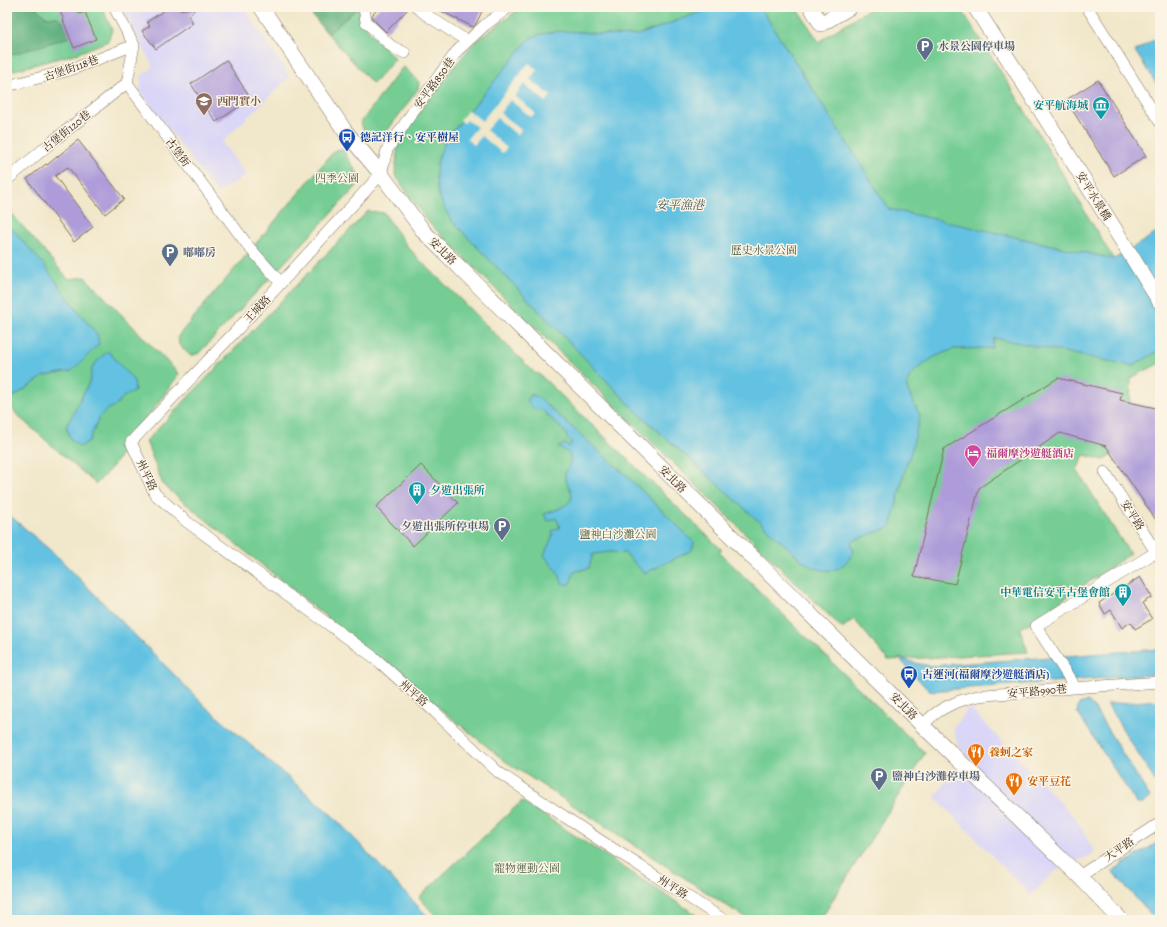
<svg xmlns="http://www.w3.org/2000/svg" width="1167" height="927" font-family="Alegreya,'Noto Serif TC',serif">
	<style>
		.built { fill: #dad6f7 }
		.green { fill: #74cd94; stroke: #587c59 }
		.forest { fill: #5fb07e; stroke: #4d6d4e }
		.water { fill: #63c2e2; stroke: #4f7680 }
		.pier { fill: #f1e7ca }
		.building { fill: #ad9cd9 }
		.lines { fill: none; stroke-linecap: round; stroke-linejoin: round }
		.street-casing { stroke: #7b6c5a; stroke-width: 12 }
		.secondary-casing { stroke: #7b6c5a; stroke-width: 16 }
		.street { stroke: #fff; stroke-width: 11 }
		.secondary { stroke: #fff; stroke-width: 15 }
		.labels { text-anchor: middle; stroke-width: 3; stroke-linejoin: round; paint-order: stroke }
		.service-label { font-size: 11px; font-weight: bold; fill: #4e5e75; stroke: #fcf5e5; text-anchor: start }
		.street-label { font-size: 11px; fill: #3b2a1e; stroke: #fcf5e5 }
		.education-label { font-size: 11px; font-weight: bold; fill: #785e54; stroke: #fcf5e5; text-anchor: start }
		.culture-label { font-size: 11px; font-weight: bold; fill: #0d838f; stroke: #fcf5e5; text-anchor: end }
		.transit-label { font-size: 11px; font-weight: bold; fill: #164399; stroke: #fcf5e5; text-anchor: start }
		.park-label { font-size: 11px; fill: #4c5b41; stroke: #fcf5e5 }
		.hotel-label { font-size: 11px; font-weight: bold; fill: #b23c85; stroke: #fcf5e5; text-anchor: start }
		.food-label { font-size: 11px; font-weight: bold; fill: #c56008; stroke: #fcf5e5; text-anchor: start }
		.water-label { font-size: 12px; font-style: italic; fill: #475859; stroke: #fcf5e5 }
	</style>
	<rect width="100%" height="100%" fill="#fcf5e5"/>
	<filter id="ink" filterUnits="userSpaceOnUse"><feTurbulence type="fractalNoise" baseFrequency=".025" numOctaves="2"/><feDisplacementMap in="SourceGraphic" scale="8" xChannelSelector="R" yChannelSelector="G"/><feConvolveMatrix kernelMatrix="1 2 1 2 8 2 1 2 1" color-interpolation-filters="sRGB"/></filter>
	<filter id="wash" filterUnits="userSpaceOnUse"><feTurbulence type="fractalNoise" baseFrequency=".012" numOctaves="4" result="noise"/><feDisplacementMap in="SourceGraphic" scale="16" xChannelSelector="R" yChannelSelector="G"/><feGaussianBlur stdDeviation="0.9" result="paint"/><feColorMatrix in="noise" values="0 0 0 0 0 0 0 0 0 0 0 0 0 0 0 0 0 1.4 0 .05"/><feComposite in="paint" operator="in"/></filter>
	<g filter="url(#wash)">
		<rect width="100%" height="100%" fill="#f1e7ca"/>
		<!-- built -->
		<path class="built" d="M122 7H243L285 69 289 77 222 142 246 175 217 193 140 91 141 76 153 67Z
			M969 707 1076 819 1095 853 1054 872 1031 895 935 797 966 753 958 746 953 728Z"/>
		<!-- green -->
		<path class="green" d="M7 7H102L112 30 108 41 78 53 7 72Z
			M359 7 362 23 395 59 373 84 328 34Z
			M522 7H796L819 42 836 30 872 7H960L1013 91 1160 337V363L1131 378 1130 403 1118 451 1104 460 1084 455 1077 470 1130 554 1020 629 1028 652 888 660 854 619 842 628 532 325 427 221 395 175 398 143 441 82 475 42Z
			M404 67 419 82 418 89 382 138 373 141 363 129 361 122 401 69Z
			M342 149 358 174 357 186 199 353 191 356 179 345 178 336 335 150Z
			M7 208 68 279 85 277 179 374 112 467 96 484 18 416 7 403Z
			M368 211 384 213 407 246 418 258 536 374 538 373 722 550 719 552 925 753 824 914 818 920H749L505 761 163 485 146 441Z
			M522 801 704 920H439L419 897Z"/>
		<!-- forest -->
		<path class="forest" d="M7 7H35L46 17H58L64 23 70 37 7 56Z
			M305 7H358L328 34Z"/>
		<!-- water -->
		<path class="water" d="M714 7H760L889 209 1114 259 1160 231V350L1133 366 994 338 992 348 954 349 934 357 913 372 909 378 907 384V389L920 416 911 453 906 465 891 527 852 541 851 546 854 550C852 555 850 558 847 561 834 576 816 571 803 561L635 410 451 220C433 191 430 169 447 138L529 39C559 22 604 39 638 35Z
			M1160 36V89L1135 51Z
			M7 226 14 231 44 265 80 314 97 334 99 344 72 371 44 376 15 396 7 395Z
			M108 351 134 381 135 391 123 397 116 405 107 410 100 416 89 441 80 447 71 440 66 427 90 381 92 368 98 360Z
			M530 395H533L538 397 629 478 694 542 692 550 646 573H644L625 553 610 552 593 554 589 568 574 572 570 585 562 583 559 574 544 555 553 535 552 531 560 527 556 518 548 521 544 514C552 511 565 508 570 501 576 493 566 485 565 477 564 470 573 464 570 456 569 452 562 449 558 447L562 446 564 443 569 447 572 442 567 439 566 434 564 431 541 409 535 410 529 404 527 399Z
			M7 513 58 557 206 707 333 816 431 920H7Z
			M1160 649V674L929 691 899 658 915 663 930 666Z
			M1160 700V789L1107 704Z
			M1088 701 1094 708 1150 797 1143 804H1137L1077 712 1079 704Z
			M1160 841V919L1151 915 1112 871Z"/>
		<!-- pier -->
		<path class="pier" d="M529 63 537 70 530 79 551 96 546 102 524 84 515 96 535 113 531 117 510 100 500 113 521 130 517 135 497 118 486 130 507 148 502 153 482 136 474 145 467 139 477 127 467 120 464 123 460 120 468 110 482 121Z"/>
		<g id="blocks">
			<!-- building -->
			<path class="building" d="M58 7H75L79 14 85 12 96 39 74 48 63 20H64Z
				M169 7H177L179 10 197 7 189 16 193 23 156 49 142 31 150 26 147 22Z
				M380 7H410L386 32 373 19 372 15Z
				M433 7H484L476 24 473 27Z
				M226 60 251 99 216 122 191 84Z
				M1098 80 1146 156 1114 176 1066 100Z
				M78 140 124 199 105 214 68 167 55 176 93 227 74 242 27 179 46 164 47 165Z
				M1058 378 1122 393 1120 400 1160 409V526L1106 446 1060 433 979 488 955 584 914 576 944 449Z
				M421 465 458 503 413 546 376 507Z
				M1140 577 1152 597 1142 603 1152 619 1135 629 1131 622 1122 628 1111 610 1105 614 1099 603Z"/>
		</g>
	</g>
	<g filter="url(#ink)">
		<use href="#blocks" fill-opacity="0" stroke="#7b6c5a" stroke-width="1"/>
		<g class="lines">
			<!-- street casing -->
			<g class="street-casing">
				<path id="street" d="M114 7 134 45 127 83 249 247 281 283
					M364 7 366 22 391 46 405 53
					M417 7 425 14 467 41
					M509 7 485 25 457 51 414 110 387 150 381 174 281 283 131 442 155 494 187 522 375 658 435 712 498 772 598 839 724 920
					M1087 7 1160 122
					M7 86 70 70 134 45
					M7 180 53 141 127 83
					M1105 472 1159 557
					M1075 687 1036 626 1156 552
					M923 726C932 713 946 706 960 701 981 693 1005 694 1026 692 1071 688 1115 685 1160 682
					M1079 876 1160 823"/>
			</g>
			<!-- secondary casing -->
			<g class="secondary-casing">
				<path id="secondary" d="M261 7 345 131 381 174 424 232 923 726 1079 876 1121 920
					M811 7 821 24 850 7
					M975 7 1028 90 1160 302"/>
			</g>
			<!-- street -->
			<use href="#street" class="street"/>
			<!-- secondary -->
			<use href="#secondary" class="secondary"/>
		</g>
	</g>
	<!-- icons -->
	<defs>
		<g id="parking-pin" transform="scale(0.9)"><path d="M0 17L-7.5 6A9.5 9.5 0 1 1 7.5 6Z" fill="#5c6f8a" stroke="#fcf5e5"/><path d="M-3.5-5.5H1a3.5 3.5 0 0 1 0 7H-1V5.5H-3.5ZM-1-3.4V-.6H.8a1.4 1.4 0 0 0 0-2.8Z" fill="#fff"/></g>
		<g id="school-pin" transform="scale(0.9)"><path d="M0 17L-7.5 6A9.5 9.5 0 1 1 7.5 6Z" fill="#8d6e63" stroke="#fcf5e5"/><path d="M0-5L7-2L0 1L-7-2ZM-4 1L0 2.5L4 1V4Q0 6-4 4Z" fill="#fff"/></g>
		<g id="museum-pin" transform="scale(0.9)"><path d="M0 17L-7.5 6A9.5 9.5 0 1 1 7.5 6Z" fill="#0f9aa8" stroke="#fcf5e5"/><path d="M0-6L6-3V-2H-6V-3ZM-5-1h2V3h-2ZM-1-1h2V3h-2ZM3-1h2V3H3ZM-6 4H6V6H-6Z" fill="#fff"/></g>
		<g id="bus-pin" transform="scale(0.9)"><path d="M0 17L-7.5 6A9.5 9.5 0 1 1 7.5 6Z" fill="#1a4fb4" stroke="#fcf5e5"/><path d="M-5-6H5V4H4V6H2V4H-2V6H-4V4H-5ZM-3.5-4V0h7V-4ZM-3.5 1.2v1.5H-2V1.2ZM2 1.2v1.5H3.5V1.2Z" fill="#fff"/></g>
		<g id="hotel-pin" transform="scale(0.9)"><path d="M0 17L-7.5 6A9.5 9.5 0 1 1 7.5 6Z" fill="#d1479c" stroke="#fcf5e5"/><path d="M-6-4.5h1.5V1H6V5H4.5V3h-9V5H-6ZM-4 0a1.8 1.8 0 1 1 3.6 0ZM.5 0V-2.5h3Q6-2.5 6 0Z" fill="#fff"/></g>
		<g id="building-pin" transform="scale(0.9)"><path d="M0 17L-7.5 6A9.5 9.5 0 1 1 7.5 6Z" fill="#0f9aa8" stroke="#fcf5e5"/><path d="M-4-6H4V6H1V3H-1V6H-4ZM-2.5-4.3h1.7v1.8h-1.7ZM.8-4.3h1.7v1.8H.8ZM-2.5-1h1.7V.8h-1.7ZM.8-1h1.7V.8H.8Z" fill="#fff"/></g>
		<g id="restaurant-pin" transform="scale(0.9)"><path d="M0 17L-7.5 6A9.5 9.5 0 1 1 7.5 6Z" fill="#e8710a" stroke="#fcf5e5"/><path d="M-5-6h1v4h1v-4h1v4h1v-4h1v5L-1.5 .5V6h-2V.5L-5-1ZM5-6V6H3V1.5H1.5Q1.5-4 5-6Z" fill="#fff"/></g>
	</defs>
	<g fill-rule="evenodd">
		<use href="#parking-pin" x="925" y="46"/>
		<use href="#school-pin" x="204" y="101"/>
		<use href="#museum-pin" x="1101" y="105"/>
		<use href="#bus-pin" x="347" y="137"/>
		<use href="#parking-pin" x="170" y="252"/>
		<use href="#hotel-pin" x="973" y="453"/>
		<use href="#building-pin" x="417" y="490"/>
		<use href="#parking-pin" x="502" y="526"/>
		<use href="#building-pin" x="1123" y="592"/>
		<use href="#bus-pin" x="909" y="674"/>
		<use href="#restaurant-pin" x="976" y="752"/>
		<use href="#parking-pin" x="879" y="776"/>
		<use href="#restaurant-pin" x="1014" y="781"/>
	</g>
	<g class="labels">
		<!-- service labels -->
		<g class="service-label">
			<text x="938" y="50">水景公園停車場</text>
			<text x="183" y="256">嘟嘟房</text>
			<text x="489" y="530" text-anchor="end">夕遊出張所停車場</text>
			<text x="892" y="780">鹽神白沙灘停車場</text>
		</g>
		<!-- street labels -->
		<g class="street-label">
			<text transform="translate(71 68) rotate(-19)" y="4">古堡街118巷</text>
			<text transform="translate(434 83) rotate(-54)" y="4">安平路850巷</text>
			<text transform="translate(66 131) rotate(-39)" y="4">古堡街120巷</text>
			<text transform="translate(178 152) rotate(53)" y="4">古堡街</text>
			<text transform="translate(1094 196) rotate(58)" y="4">安平水景橋</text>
			<text transform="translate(443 251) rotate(45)" y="4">安北路</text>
			<text transform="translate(257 309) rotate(-47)" y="4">王城路</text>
			<text transform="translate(147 475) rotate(65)" y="4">州平路</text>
			<text transform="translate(673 479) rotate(45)" y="4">安北路</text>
			<text transform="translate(1133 515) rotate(58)" y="4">安平路</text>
			<text transform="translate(1037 691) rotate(-5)" y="4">安平路990巷</text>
			<text transform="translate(414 693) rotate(41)" y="4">州平路</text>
			<text transform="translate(904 706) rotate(45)" y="4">安北路</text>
			<text transform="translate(1119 849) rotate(-34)" y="4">大平路</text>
			<text transform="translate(673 887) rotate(33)" y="4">州平路</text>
		</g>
		<!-- education labels -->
		<g class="education-label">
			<text x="217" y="105">西門實小</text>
		</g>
		<!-- culture labels -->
		<g class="culture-label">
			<text x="1088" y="109">安平航海城</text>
			<text x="430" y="494" text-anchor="start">夕遊出張所</text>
			<text x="1110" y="596">中華電信安平古堡會館</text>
		</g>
		<!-- transit labels -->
		<g class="transit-label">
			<text x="360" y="141">德記洋行、安平樹屋</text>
			<text x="922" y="678">古運河(福爾摩沙遊艇酒店)</text>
		</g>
		<!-- park labels -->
		<g class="park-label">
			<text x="337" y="182">四季公園</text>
			<text x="764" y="254">歷史水景公園</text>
			<text x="618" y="538">鹽神白沙灘公園</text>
			<text x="527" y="872">寵物運動公園</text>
		</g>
		<!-- hotel labels -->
		<g class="hotel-label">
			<text x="986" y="457">福爾摩沙遊艇酒店</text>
		</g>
		<!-- food labels -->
		<g class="food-label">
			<text x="989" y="756">養蚵之家</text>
			<text x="1027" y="785">安平豆花</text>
		</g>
		<!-- water labels -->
		<g class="water-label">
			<text x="680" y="209">安平漁港</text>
		</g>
	</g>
	<!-- margin -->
	<rect width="1167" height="927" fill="none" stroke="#fcf5e5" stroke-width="24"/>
</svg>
